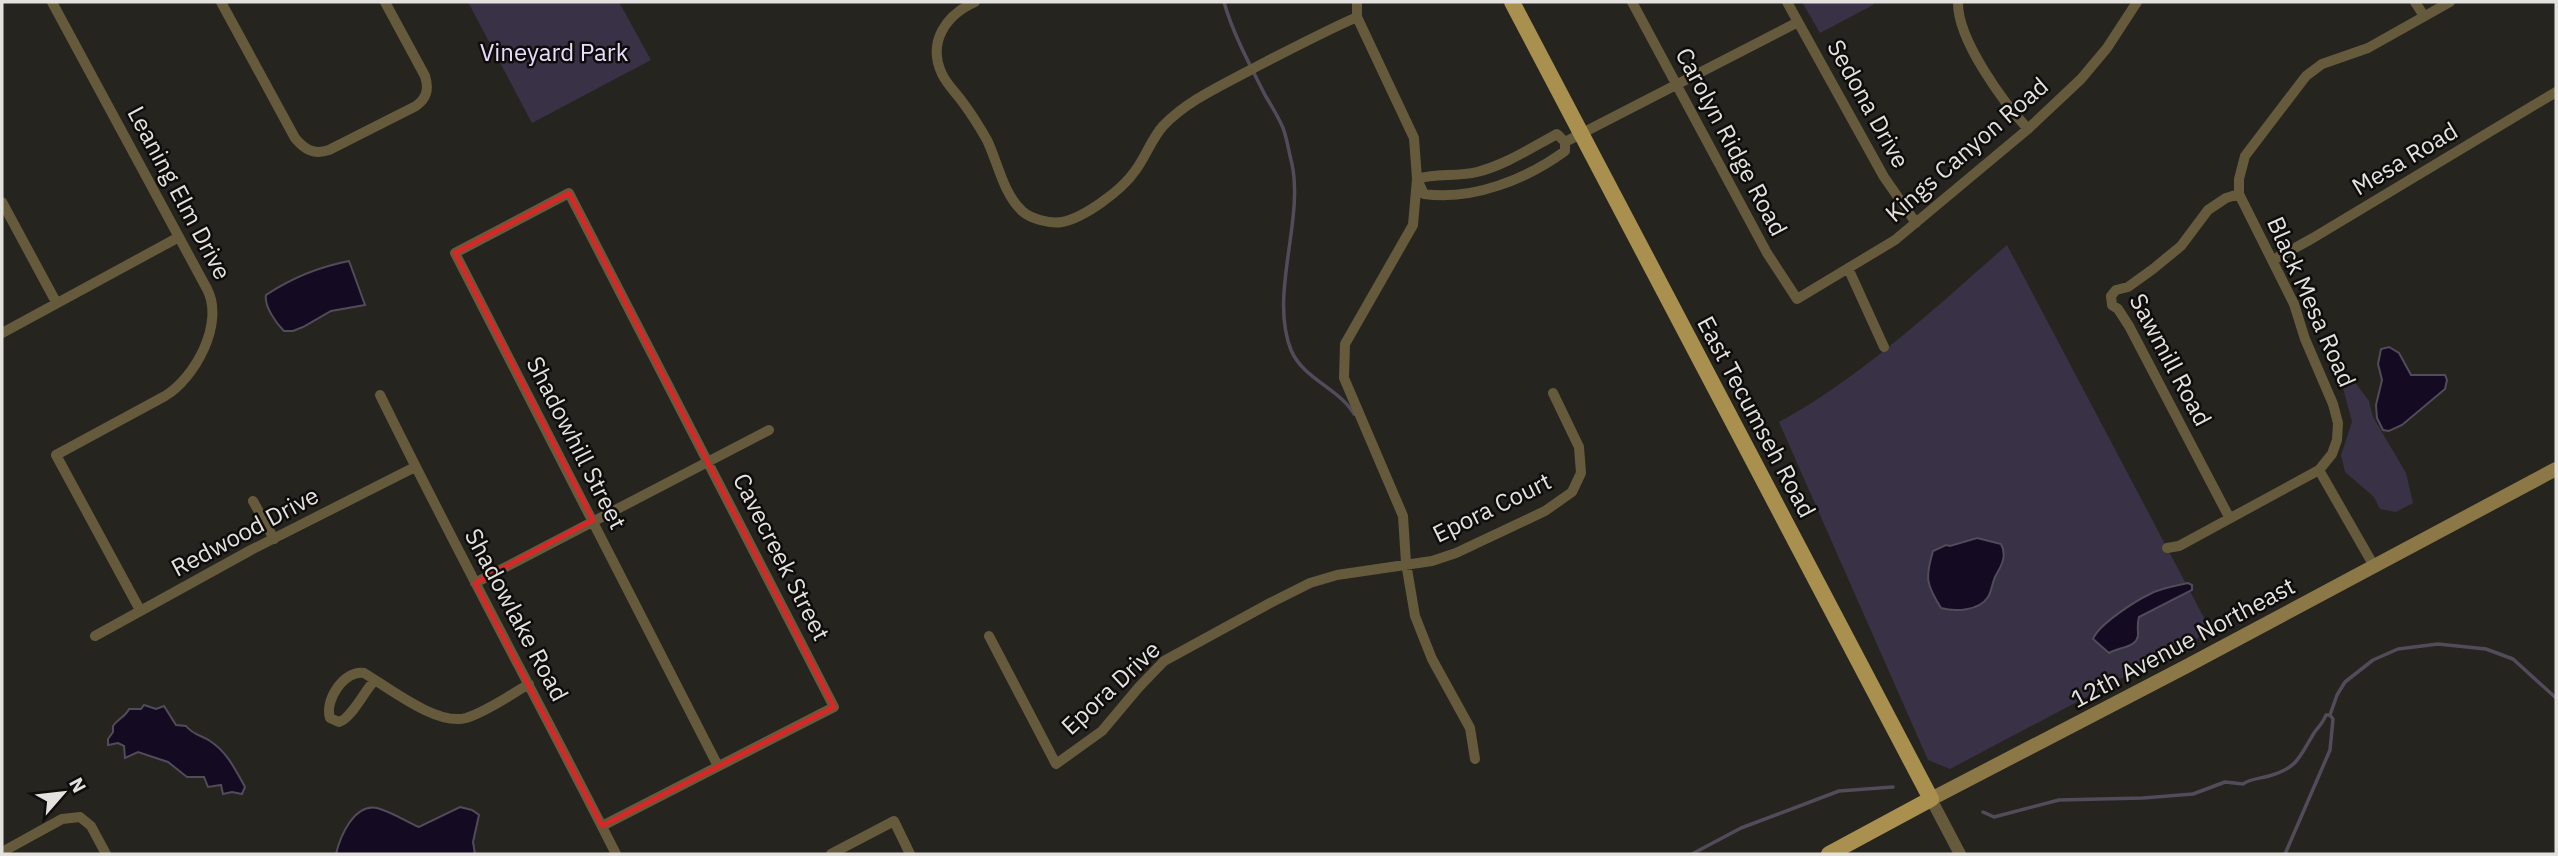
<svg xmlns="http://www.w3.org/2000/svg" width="2558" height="856" font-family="'IBM Plex Sans',sans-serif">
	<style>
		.green { fill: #393145 }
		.water { fill: #140a21; stroke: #524b5a; stroke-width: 2 }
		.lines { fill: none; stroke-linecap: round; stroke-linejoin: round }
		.stream { stroke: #524b5a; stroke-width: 3.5 }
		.minor { stroke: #665a3c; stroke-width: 10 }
		.tertiary { stroke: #665a3c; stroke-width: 12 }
		.secondary { stroke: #8c7847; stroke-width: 14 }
		.primary { stroke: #a9904e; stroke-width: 16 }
		.marked { fill: none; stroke: #d62828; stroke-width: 5; stroke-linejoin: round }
		.labels { text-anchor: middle; stroke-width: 5; stroke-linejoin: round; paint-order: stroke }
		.park-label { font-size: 24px; fill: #e7dcfc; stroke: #0e0d0b }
		.street-label { font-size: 24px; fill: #e4e2df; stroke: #0e0d0b }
	</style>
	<rect width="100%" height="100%" fill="#25241f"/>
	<!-- green -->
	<path class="green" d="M468 2H619L651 60 532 123Z
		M1802 2H1874L1873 5 1820 33Z
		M2007 245 2211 631 1950 769 1928 760 1779 422C1862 377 1936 307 2007 245Z
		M2348 373 2369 401 2373 417 2406 473 2413 503 2396 512 2380 509 2374 497 2345 472 2341 455 2352 422 2343 388Z"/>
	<!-- water -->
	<path class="water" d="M349 261 365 305 331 311 303 327 293 331H284C276 323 264 306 266 295 293 277 318 267 349 261Z
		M2389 347 2399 353 2411 375H2445L2447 380 2445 389 2402 425 2389 431 2383 430 2377 418 2376 405 2382 380 2378 364 2381 349Z
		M1977 538 2001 544C2007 555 2002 565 1996 575 1992 582 1992 591 1988 597 1979 611 1955 612 1941 608 1926 584 1925 578 1933 551L1946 545 1950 546Z
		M2188 583 2192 585V590L2139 617C2137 624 2138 628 2138 635 2137 648 2118 647 2109 653L2093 639C2098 625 2135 601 2150 594 2161 588 2175 586 2188 583Z
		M144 705 156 709 164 706 176 725 186 726C193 735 201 735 210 741 227 752 235 769 245 787L242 794 232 792 223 794 221 785 208 787 204 777H187L168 762 138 752 125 758 124 746 118 743 108 745V739L113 732V726C118 719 126 716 129 709H141Z
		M460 807 472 810 479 815 473 842 475 854H336C340 837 354 803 377 808 392 812 405 821 419 827Z"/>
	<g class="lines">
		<!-- stream -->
		<path class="stream" d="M1224 2C1233 34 1250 65 1265 95 1271 105 1278 116 1283 128 1287 138 1289 153 1292 164 1304 221 1269 295 1291 350 1303 379 1340 389 1354 414
			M1983 812 1994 817 2059 800 2143 798 2193 794 2225 782 2243 784C2252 778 2259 779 2269 776 2298 768 2300 756 2314 733 2319 726 2323 723 2326 715H2330L2337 695 2345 682 2373 660 2398 649 2438 644 2486 649 2513 659 2556 698
			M1692 854 1741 828 1839 791 1893 787
			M2285 854 2330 750 2333 719 2330 715"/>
		<!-- minor -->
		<path class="minor" d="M52 2 207 289C225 323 195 378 165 396L56 455 140 610
			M221 2 295 138C305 150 314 155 329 150L416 106C427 98 429 89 425 76L385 2
			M975 2C946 15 927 42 942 74 946 83 955 92 961 100 971 113 979 126 987 140 998 163 1003 193 1022 211 1031 219 1050 224 1062 222 1084 218 1122 190 1135 171 1145 158 1152 138 1163 126 1188 100 1221 86 1252 69 1287 51 1321 33 1357 17
			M1357 2V17L1414 138 1417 179 1413 225 1345 344 1344 378 1403 516 1406 563 1415 616 1432 659 1470 728 1475 759
			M1632 2 1767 253 1797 299 1895 240 2028 129 2081 79 2107 48 2137 2
			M1787 2 1884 177 1916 223
			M1958 2C1957 39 2003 102 2028 129
			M2415 2 2424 16
			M1557 134 1565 142V151C1527 179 1472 201 1424 194L1417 179C1435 173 1457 177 1477 172 1505 165 1531 148 1557 134Z
			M1565 142 1798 22
			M2 202 56 302
			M2273 260 2313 238 2556 92
			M1848 268 1884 347
			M2 333 179 237
			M380 395C456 550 538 700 616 854
			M2319 470 2374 566
			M253 501 274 539
			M2229 517 2129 326 2118 309 2112 305 2111 296 2116 290 2128 287 2153 269 2181 246 2208 210 2226 198 2239 194
			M2167 548 2179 546 2319 470 2332 454 2337 440 2338 423 2333 404 2305 339 2294 304 2239 194V179L2245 156 2306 76 2322 64 2368 48 2450 2
			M475 583 769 430
			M95 636 251 550 415 467
			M989 636 1056 764 1102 731 1139 687 1164 661 1272 602 1310 583 1337 575 1432 561 1456 553 1545 511 1572 492 1581 473 1579 447 1553 393
			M375 680C364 691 352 718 339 722L330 718C324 700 345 669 364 673 389 688 437 726 466 718 488 711 510 695 529 684
			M602 826 834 707 569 193 455 253 718 766
			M2 852 62 819 80 817 91 826 106 854
			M831 854 894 821 910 854"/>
		<!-- tertiary -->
		<path class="tertiary" d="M1931 799 1960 854"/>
		<!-- secondary -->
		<path class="secondary" d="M1931 799 2187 666 2556 469"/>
		<!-- primary -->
		<path class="primary" d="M1512 2 1931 799 1829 854"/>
	</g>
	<!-- marked area -->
	<path class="marked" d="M569 193 834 707 602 826 475 583 593 520 455 253Z"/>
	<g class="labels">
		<!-- park labels -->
		<g class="park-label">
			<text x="554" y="61">Vineyard Park</text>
		</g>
		<!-- street labels -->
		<g class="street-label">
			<text transform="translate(1868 104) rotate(61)" y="8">Sedona Drive</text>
			<text transform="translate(1731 142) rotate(62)" y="8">Carolyn Ridge Road</text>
			<text transform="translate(1967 150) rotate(-41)" y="8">Kings Canyon Road</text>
			<text transform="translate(2405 159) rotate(-31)" y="8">Mesa Road</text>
			<text transform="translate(179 193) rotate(62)" y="8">Leaning Elm Drive</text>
			<text transform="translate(2311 302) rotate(66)" y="8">Black Mesa Road</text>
			<text transform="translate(2170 360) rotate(62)" y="8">Sawmill Road</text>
			<text transform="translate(1756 417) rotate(62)" y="8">East Tecumseh Road</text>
			<text transform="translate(576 443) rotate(63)" y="8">Shadowhill Street</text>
			<text transform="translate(1492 508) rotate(-26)" y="8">Epora Court</text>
			<text transform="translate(245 532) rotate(-28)" y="8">Redwood Drive</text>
			<text transform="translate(781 557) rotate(63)" y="8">Cavecreek Street</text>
			<text transform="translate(516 615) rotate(62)" y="8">Shadowlake Road</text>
			<text transform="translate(2183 643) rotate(-28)" y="8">12th Avenue Northeast</text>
			<text transform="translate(1111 688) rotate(-43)" y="8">Epora Drive</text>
		</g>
	</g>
	<!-- border -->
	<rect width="2558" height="856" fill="none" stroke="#e4e2df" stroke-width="7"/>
	<!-- north arrow -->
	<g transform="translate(63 793) rotate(62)" stroke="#0e0d0b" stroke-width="5" paint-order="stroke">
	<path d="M0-5L12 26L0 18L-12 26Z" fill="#e4e2df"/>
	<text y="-10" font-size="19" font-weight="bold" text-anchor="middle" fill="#e4e2df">N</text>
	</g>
</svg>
